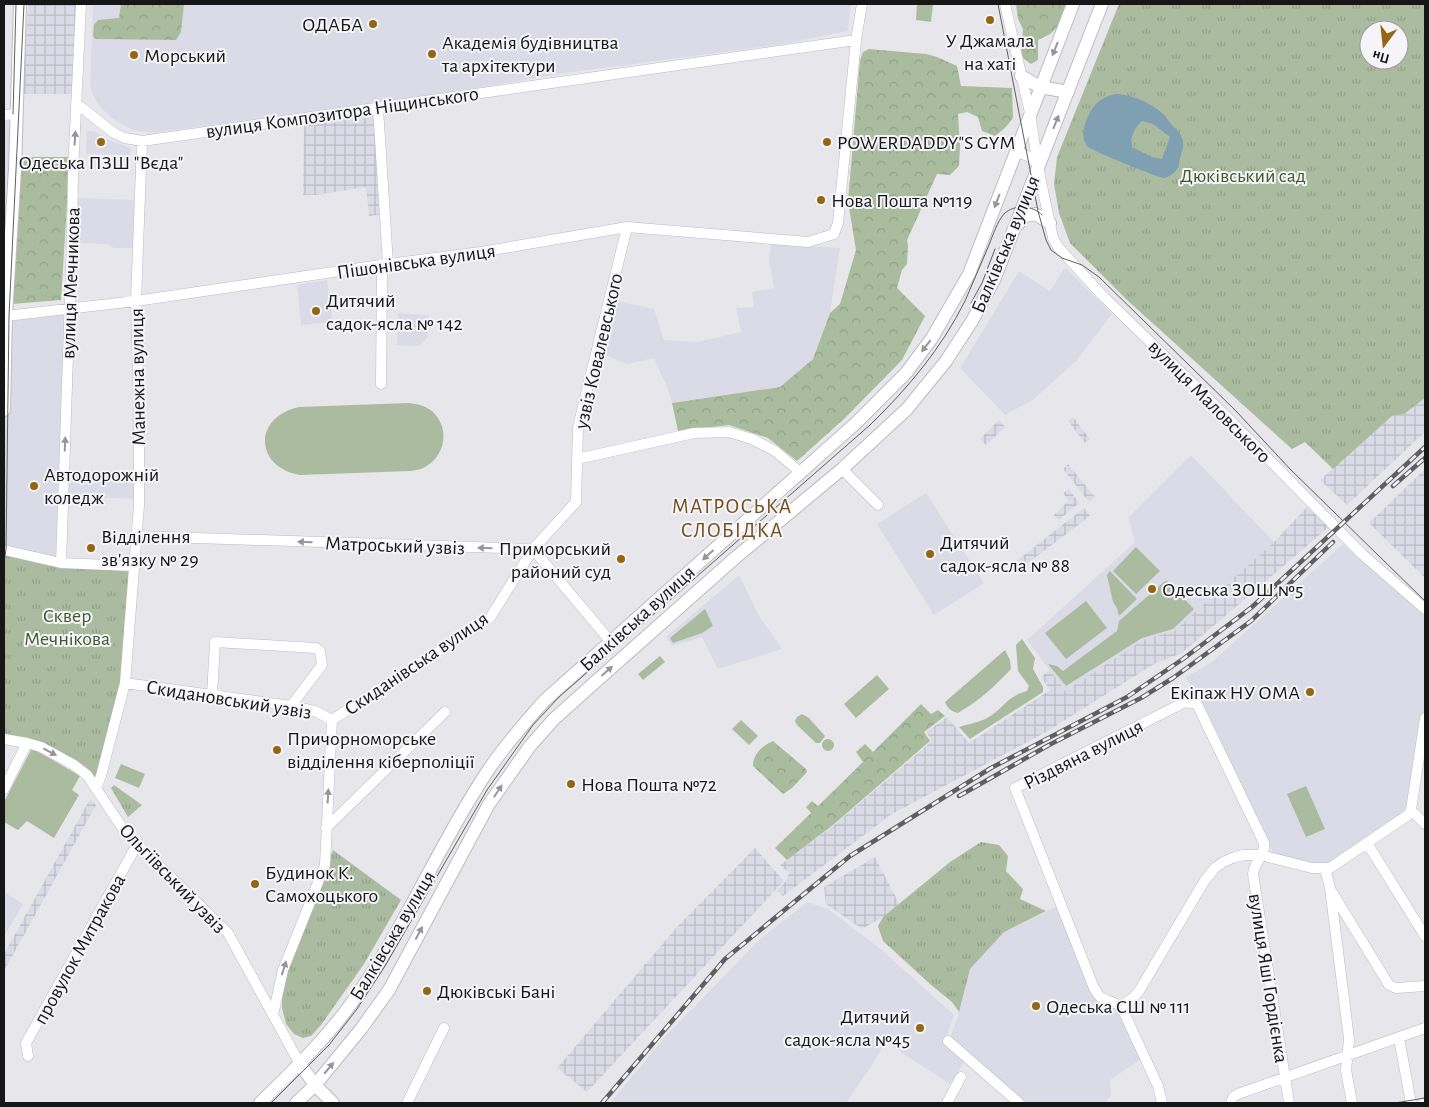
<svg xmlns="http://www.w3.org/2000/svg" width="1429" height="1107" font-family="'Alegreya Sans',sans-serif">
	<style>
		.built { fill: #dbdbe7 }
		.industrial { fill: url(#industrial-grid) }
		.grass { fill: #aabba0 }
		.forest { fill: url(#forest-crowns) }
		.park { fill: url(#park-tufts); fill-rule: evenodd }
		.water { fill: #7ea0b2; fill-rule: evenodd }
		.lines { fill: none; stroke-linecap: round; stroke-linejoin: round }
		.minor-casing { stroke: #bcbcc0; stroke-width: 11 }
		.major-casing { stroke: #bcbcc0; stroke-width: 14 }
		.minor { stroke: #fff; stroke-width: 10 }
		.major { stroke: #fff; stroke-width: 12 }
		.tram { stroke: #5f5f61; stroke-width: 1 }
		.rail-casing { stroke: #5f5f61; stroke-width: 4.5 }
		.rail { stroke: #f5f5f9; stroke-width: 2.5; stroke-dasharray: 8; stroke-linecap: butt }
		.oneway { fill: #969697 }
		.poi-dot { fill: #946513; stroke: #f5f5f9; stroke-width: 2 }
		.labels { text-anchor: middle; stroke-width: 4; stroke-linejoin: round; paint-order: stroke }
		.poi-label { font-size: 20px; fill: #161617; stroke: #f5f5f9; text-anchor: start }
		.street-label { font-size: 20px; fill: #161617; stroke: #f5f5f9 }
		.park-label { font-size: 20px; fill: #3f592c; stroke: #f5f5f9 }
		.neighbourhood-label { font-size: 21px; letter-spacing: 1px; fill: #6f4e1a; stroke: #f5f5f9 }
	</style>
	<defs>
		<pattern id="industrial-grid" width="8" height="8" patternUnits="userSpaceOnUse" patternTransform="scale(1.25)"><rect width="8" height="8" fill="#dbdbe7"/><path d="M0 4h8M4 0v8" fill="none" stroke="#bbbbc5"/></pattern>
		<pattern id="forest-crowns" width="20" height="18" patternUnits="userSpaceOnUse" patternTransform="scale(1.25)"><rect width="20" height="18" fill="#aabc9e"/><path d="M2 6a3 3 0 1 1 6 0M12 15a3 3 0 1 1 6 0" fill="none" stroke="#92a187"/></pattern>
		<pattern id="park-tufts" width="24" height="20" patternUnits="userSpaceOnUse" patternTransform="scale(1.25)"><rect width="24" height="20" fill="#aabba0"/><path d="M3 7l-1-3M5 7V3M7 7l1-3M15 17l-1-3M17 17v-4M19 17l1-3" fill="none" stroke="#92a089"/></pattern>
	</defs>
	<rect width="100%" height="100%" fill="#e7e7eb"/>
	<!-- built -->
	<path class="built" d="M93 4H851L848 31 784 44 565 73 321 114V112L265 118 152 133 133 130 111 118 97 103 92 93 90 86Z
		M4 121 15 122 9 248 4 249Z
		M87 131H94L111 141 131 148 130 155 86 154Z
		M74 198 135 200 134 248H114L107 244 72 243Z
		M771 244 840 248 830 313 813 359 780 387 672 403 668 389 654 358 627 364 606 355 617 301 654 309 664 340 697 342 741 332 736 308 754 307 752 292 774 288 769 260Z
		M1066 268 1112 314 1076 361 1033 400 1005 415 960 368 1019 271 1050 291 1064 269Z
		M327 280 333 322 301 325 297 285Z
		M69 310 61 562 4 550V423L7 317Z
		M398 313 429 315 428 337 419 346 397 345Z
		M1191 455 1274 542 1174 631 1143 640 1065 691 1027 640 1135 542 1128 518Z
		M65 470 137 471 135 499 112 498H64Z
		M926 493 984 583 934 615 877 524Z
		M1343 544 1425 616V707L1408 810 1331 865 1276 858 1186 677 1212 662Z
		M739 575 759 616 782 649 718 669 702 637 672 646 666 637Z
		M4 892 23 904 4 937Z
		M807 902 828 909 882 950 954 1015 945 1042 965 1061 950 1084 885 1042 873 1064 846 1103H610L664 1038 759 940Z
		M1060 905 1095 993 1118 1009 1141 1059 1110 1080 1111 1096 1107 1099 1108 1103H1020L949 1041 958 1015 970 969 1004 932Z"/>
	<!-- industrial -->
	<path class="industrial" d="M28 4H80L77 94H23Z
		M377 108 385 214 369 216 366 187 316 195H303L304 118Z
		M1425 398V432L1347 505 1320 480 1392 416 1404 414Z
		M1073 417 1090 439 1085 443 1068 421Z
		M999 420 1005 427 986 445 980 439Z
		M1068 464 1095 497 1089 502 1063 469Z
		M1425 469V578L1369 523Z
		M1069 489 1079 503 1059 520 1054 515 1068 501 1072 505 1063 493Z
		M1307 507 1329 527 1182 653 1154 664 1046 732 892 814 783 896 777 891 786 881 789 873 780 865 833 826 932 741 926 732 947 717 969 743 1050 690 1041 677 1050 670 1065 691 1143 640 1174 631 1274 542Z
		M1084 508 1090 516 1015 573 1010 566Z
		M90 799 96 805 4 971V954Z
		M755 848 784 881 587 1092 557 1068 676 928Z
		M875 857 900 905 883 917 862 929 826 904 824 887Z"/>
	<!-- grass -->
	<path class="grass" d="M917 4H933L931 22 916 20Z
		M409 403C418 404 427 406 434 413 450 430 445 456 425 467 421 470 415 470 410 471L300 475C254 467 253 417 299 407Z
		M1136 547 1160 571 1136 594 1113 571Z
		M1110 571 1137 599 1119 616 1117 608 1113 602 1107 575Z
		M1165 581H1167L1194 609 1173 629 1142 638 1066 686 1048 664 1057 666 1063 671 1117 631 1119 621Z
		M1086 601 1107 628 1066 659 1045 633Z
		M705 609 713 626 702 633 673 643 670 638Z
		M1022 639 1035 658 1033 669 1043 687V692L970 739 959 727C968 724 978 723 987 718 1003 710 1005 697 1027 691L1029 686 1018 671 1016 645Z
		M1005 650 1010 660 1011 669C995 686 979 701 958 713 951 711 948 709 945 702Z
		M660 656 665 662 643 680 638 674Z
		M877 675 889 689 856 718 844 704Z
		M802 714 809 718 825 736 820 743H816L797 725 795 721 797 717Z
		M741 720 758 736 749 745 732 729Z
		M822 745a6 6 0 1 1 12 0a6 6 0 1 1-12 0Z
		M32 748 80 776 72 790 79 795 54 838 27 821 18 830 4 822V802Z
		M121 764 145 774 139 788 115 778Z
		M1306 786 1325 829 1306 837 1287 794Z"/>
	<!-- forest -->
	<path class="forest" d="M121 4H184L181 32 176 40 96 39 93 36 94 25 98 20 119 18Z
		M1016 4H1069L1062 13V20L1059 26 1050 34 1038 40V60L1031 64 1024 59 1021 54 1023 29 1018 19Z
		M869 49 926 54 937 57 957 66 961 86 1012 88 1013 118 1005 128 995 136 982 131 978 117 967 112 958 114 960 146 959 166 950 175 937 174 907 240 908 245 907 264 902 270 897 288 925 316 902 360 845 418 797 461 768 438 729 425 678 431 672 403 780 387 813 359 830 313 840 304 856 250 848 201 860 60 863 52Z
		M19 157H70L61 300 12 304Z
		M921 704 931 714 938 710 945 716 924 732 930 741 833 825 787 860 775 848 811 813 806 807 812 801 818 806 863 762 856 752 865 744 873 752Z
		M773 741 806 769 807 772 792 788 783 794 753 766C753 754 762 746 773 741Z"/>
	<!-- park -->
	<path class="park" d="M1119 4H1425V398L1404 414 1392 416 1333 469 1305 442 1292 449 1127 300 1070 243 1059 213 1054 184 1057 157ZM1369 30H1399V60H1369Z
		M4 550 61 563 133 566 125 683 101 776 90 779 41 747 4 739Z
		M114 785 142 805 128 817 111 788Z
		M981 842 999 845 1008 856 1006 871 1023 889 1020 899 1046 911 1004 932 970 969 959 1012 952 1002 930 984 883 941 878 926 883 917 950 862Z
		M333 850 401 900 364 964 321 1025 311 1036 303 1038 294 1034 286 1024 282 1008V990L285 971Z"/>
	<!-- water -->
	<path class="water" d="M1116 94C1130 94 1151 103 1162 113 1166 116 1168 121 1172 125 1177 130 1181 133 1183 141 1185 149 1178 158 1179 167 1175 172 1170 177 1164 178 1159 178 1093 151 1088 147 1077 136 1088 111 1098 102 1103 98 1109 95 1116 94ZM1142 121 1153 124 1170 137 1162 159 1152 157 1132 147C1129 138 1135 127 1142 121Z"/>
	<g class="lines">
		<!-- minor casing -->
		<g class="minor-casing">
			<path id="minor" d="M1005 4 1030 113 1038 167 1053 238 1058 247 1101 294 1225 415 1362 554 1425 609
				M77 104 114 133 125 138 142 141 856 40
				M378 108 388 264 382 272 381 384
				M4 115 17 114
				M1016 151 1032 158 1038 166
				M6 316 136 301 388 264 481 252 627 227 808 242 834 234 838 223 856 40 862 4
				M577 459 694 433 729 432 752 439 775 451 800 472
				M842 469 878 505
				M136 536 533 549 611 642
				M4 550 61 563 133 566
				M61 563 72 237 73 172 81 4
				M125 683 291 706 315 711 332 720
				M212 695 215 642 316 648 320 651 322 665 291 706
				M332 720 490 618 533 549 576 502 578 427 627 227
				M4 739 27 743 41 747 74 765 87 775 125 832 228 933 300 1064
				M96 788 101 776 125 683 139 505V412L136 301 142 141
				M4 789 27 743
				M1411 810 1425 824
				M326 828 445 712
				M1367 843 1425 936
				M1325 869 1330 888 1349 1039 1346 1070 1352 1103
				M1332 892 1389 985 1396 988 1425 986
				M1121 1006 1100 997 1094 988 1015 788 1185 702 1197 704 1264 843C1266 854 1254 862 1253 874L1289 1103
				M1121 1006 1133 998 1139 991 1205 880 1215 868 1223 862 1235 857 1244 855H1261L1312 868H1330L1408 815 1411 810 1425 718
				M1121 1006 1158 1086 1162 1103
				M273 1015 283 970 325 865 332 720
				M1399 1038 1411 1103
				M948 1041 1019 1103
				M28 1056 26 1043 138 843
				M407 1103 444 1028
				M947 1103 961 1077
				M1231 1103 1233 1097 1238 1094 1425 1028
				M1423 1103H1425"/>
		</g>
		<!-- major casing -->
		<g class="major-casing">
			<path id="major" d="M1021 76 1040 87 1068 92
				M1017 225 1025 216 1035 214 1050 223
				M4 410 6 316 15 169 20 4
				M300 1064 315 1085 333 1103
				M260 1103C297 1067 334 1031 362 988 409 919 441 841 487 772 504 746 524 724 544 701L856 423 906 373 932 338 969 274 1073 4
				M296 1103 315 1085 361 1029 389 990 489 804 530 746 554 719 593 684 735 558 842 469 907 409 946 361 972 321 994 280 1102 4"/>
		</g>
		<!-- minor -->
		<use href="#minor" class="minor"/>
		<!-- major -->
		<use href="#major" class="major"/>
		<!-- tram -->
		<path class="tram" d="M998 4 1038 211 1046 240 1051 250 1062 258 1082 265 1099 277 1236 411 1290 469 1425 601
			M13 114 16 4
			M971 303 982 283 995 249
			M4 561 6 550 9 316 24 4
			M271 1103 329 1045 357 1009 385 966 487 790 533 725 559 697 870 425C908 388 941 349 965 301 973 282 981 264 989 245 993 235 997 222 1004 214 1014 204 1033 205 1042 215
			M1395 1103 1425 1098"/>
		<!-- rail casing -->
		<g class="rail-casing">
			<path id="rail" d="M1393 486 1425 458
				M959 796 1049 745 1141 698 1173 678 1251 621 1333 542
				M602 1103 725 959 850 856 991 768 1127 697 1183 659 1252 607 1425 447"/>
		</g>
		<!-- rail -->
		<use href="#rail" class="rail"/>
	</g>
	<!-- one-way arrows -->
	<defs><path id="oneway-solid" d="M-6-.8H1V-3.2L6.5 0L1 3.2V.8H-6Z" transform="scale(1.25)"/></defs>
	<g class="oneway">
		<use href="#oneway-solid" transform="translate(1055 49) rotate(112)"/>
		<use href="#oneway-solid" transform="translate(1056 122) rotate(-68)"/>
		<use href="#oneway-solid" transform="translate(75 138) rotate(-86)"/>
		<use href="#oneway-solid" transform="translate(997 201) rotate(111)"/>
		<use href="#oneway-solid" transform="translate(926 346) rotate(128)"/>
		<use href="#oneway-solid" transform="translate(65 444) rotate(-88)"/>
		<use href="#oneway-solid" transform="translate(305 542) rotate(-178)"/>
		<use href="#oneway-solid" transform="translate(485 548) rotate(-178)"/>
		<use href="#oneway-solid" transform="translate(708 555) rotate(138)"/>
		<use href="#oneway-solid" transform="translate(607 671) rotate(-41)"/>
		<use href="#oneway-solid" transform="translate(50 752) rotate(28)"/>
		<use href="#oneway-solid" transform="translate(498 791) rotate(-57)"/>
		<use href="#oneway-solid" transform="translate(328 796) rotate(-87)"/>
		<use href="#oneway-solid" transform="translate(419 933) rotate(-62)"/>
		<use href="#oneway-solid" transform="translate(284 968) rotate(-72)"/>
		<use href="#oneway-solid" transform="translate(329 1068) rotate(-50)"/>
	</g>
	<!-- markers -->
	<g class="poi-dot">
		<circle cx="990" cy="20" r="5"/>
		<circle cx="373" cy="24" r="5"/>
		<circle cx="432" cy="54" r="5"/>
		<circle cx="134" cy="55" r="5"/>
		<circle cx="101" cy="142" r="5"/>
		<circle cx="827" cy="142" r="5"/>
		<circle cx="821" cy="200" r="5"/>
		<circle cx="316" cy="311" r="5"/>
		<circle cx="34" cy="486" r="5"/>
		<circle cx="91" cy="548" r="5"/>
		<circle cx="930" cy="554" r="5"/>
		<circle cx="621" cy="559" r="5"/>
		<circle cx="1152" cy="589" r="5"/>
		<circle cx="1310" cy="692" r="5"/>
		<circle cx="277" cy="750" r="5"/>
		<circle cx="571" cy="784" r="5"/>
		<circle cx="255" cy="884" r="5"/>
		<circle cx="427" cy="991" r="5"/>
		<circle cx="1036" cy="1006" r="5"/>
		<circle cx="920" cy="1028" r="5"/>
	</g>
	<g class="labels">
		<!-- poi labels -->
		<g class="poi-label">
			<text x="363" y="31" text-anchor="end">ОДАБА</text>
			<text x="990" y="47" text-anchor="middle">У Джамала<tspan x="990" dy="23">на хаті</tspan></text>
			<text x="442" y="49">Академія будівництва<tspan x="442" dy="23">та архітектури</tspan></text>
			<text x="144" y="62">Морський</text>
			<text x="837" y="149">POWERDADDY"S GYM</text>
			<text x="101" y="169" text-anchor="middle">Одеська ПЗШ "Вєда"</text>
			<text x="831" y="207">Нова Пошта №119</text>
			<text x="326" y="307">Дитячий<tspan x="326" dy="23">садок-ясла № 142</tspan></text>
			<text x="44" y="481">Автодорожній<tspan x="44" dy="23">коледж</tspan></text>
			<text x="101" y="543">Відділення<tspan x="101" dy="23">зв'язку № 29</tspan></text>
			<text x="940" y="549">Дитячий<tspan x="940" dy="23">садок-ясла № 88</tspan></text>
			<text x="611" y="555" text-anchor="end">Приморський<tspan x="611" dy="23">районий суд</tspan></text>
			<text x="1162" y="596">Одеська ЗОШ №5</text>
			<text x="1300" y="699" text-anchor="end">Екіпаж НУ ОМА</text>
			<text x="287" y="745">Причорноморське<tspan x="287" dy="23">відділення кіберполіції</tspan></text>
			<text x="581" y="791">Нова Пошта №72</text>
			<text x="265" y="879">Будинок К.<tspan x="265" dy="23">Самохоцького</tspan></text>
			<text x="437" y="998">Дюківські Бані</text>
			<text x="1046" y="1013">Одеська СШ № 111</text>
			<text x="910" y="1023" text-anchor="end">Дитячий<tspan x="910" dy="23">садок-ясла №45</tspan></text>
		</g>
		<!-- street labels -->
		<g class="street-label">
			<text transform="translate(342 112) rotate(-8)" y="7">вулиця Композитора Ніщинського</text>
			<text transform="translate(1005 244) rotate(-67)" y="7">Балківська вулиця</text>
			<text transform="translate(416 261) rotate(-8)" y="7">Пішонівська вулиця</text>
			<text transform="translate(70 283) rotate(-88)" y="7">вулиця Мечникова</text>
			<text transform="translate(598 351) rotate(-77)" y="7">узвіз Ковалевського</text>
			<text transform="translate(137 377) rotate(-91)" y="7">Манежна вулиця</text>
			<text transform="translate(1210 401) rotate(45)" y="7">вулиця Маловського</text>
			<text transform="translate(395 545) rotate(2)" y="7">Матроський узвіз</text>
			<text transform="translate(637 618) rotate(-42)" y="7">Балківська вулиця</text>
			<text transform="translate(416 663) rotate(-34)" y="7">Скиданівська вулиця</text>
			<text transform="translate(229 699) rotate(9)" y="7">Скидановський узвіз</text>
			<text transform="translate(1083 754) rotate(-27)" y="7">Різдвяна вулиця</text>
			<text transform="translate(173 878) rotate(46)" y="7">Ольгіївський узвіз</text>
			<text transform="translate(392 935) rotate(-59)" y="7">Балківська вулиця</text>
			<text transform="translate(79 949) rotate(-61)" y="7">провулок Митракова</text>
			<text transform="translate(1269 978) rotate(81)" y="7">вулиця Яші Гордієнка</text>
		</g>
		<!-- park labels -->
		<g class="park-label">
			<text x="1243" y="182">Дюківський сад</text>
			<text x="67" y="622">Сквер<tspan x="67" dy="23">Мечнікова</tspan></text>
		</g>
		<!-- neighbourhood labels -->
		<g class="neighbourhood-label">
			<text x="732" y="513">МАТРОСЬКА<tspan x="732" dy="24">СЛОБІДКА</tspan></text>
		</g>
	</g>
	<!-- border -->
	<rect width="1429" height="1107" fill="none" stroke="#161617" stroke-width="10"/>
	<!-- north arrow -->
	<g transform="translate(1384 45) rotate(195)"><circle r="24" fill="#f5f5f9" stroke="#9c9c9f"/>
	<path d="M0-4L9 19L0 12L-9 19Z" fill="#946513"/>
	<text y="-8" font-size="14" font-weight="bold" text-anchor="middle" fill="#161617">Пн</text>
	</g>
</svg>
